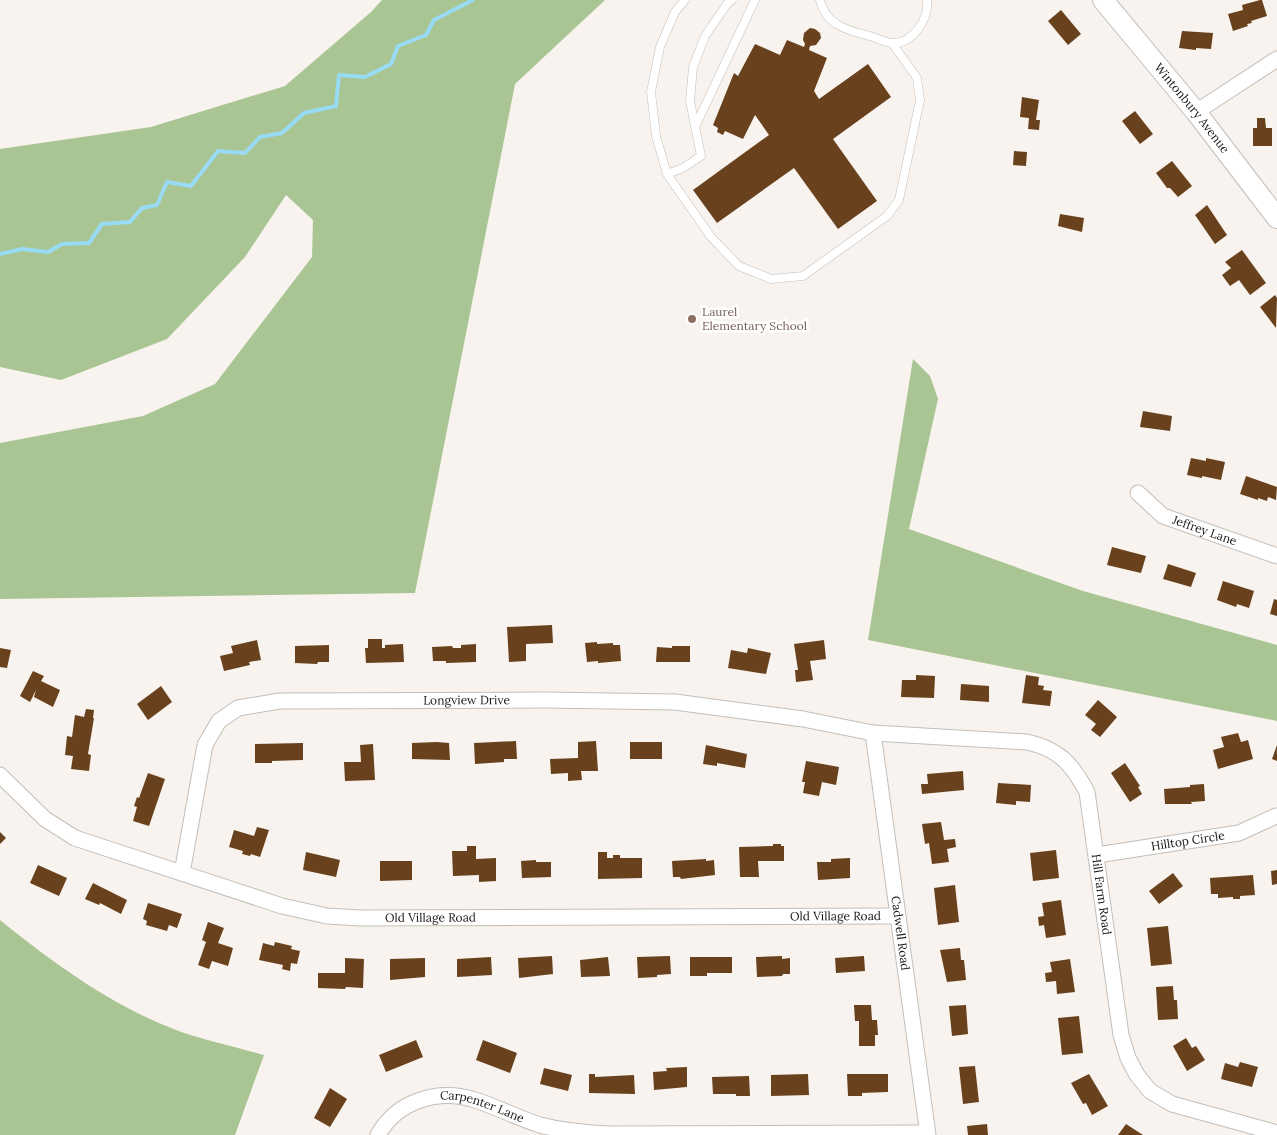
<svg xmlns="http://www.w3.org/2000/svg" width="1277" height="1135" font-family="Lora,serif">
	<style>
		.forest { fill: #a9c593 }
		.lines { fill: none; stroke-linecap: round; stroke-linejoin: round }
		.stream { stroke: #99dbf4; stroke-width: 4 }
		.building { fill: #69421d }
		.lane-casing { stroke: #c3beb9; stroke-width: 9 }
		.street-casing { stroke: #c3beb9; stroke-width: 17 }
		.secondary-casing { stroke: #c3beb9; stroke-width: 22 }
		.lane { stroke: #fff; stroke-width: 8 }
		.street { stroke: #fff; stroke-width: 15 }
		.secondary { stroke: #fff; stroke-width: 20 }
		.education-dot { fill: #8d6e63; stroke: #fff; stroke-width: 2 }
		.labels { text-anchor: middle; stroke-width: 5; stroke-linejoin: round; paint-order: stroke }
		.street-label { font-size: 12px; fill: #181615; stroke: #fff }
		.education-label { font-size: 12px; fill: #785e54; stroke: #fff; text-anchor: start }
	</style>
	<rect width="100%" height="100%" fill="#f8f3ee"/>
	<!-- forest -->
	<path class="forest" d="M382 0H605L515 84 415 593 0 599V443L143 416 215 384 312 257 313 220 286 195 245 257 167 339 61 380 0 367V149L151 127 285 86 371 12Z
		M913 359 930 376 938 399 909 529 1083 591 1277 645V721L868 640Z
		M0 920C52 962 108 1003 171 1028 201 1040 233 1046 264 1055L235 1135H0Z"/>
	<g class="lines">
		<!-- stream -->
		<path class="stream" d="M0 254 22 249 48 252 62 244 89 243 102 224 130 222 142 208 157 205 167 182 191 186 218 151 245 153 260 137 282 133 304 113 336 106 339 75 365 77 391 64 398 46 426 35 434 20 473 0"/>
	</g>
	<!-- building -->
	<path class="building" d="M1260 0H1262L1267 16 1251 21 1252 23 1247 24 1248 26 1233 31 1228 14 1243 10 1242 5Z
		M1061 10 1081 34 1068 45 1048 21Z
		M810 28 815 29 820 33 821 38 816 45 810 46 809 50 827 58 814 91 819 99 868 64 891 97 833 139 877 201 838 229 794 168 717 223 693 190 769 135 755 115 743 139 725 131 723 135 717 132 718 128 713 125 734 73 738 76 755 44 780 55 787 40 804 47 805 44 803 40 804 33Z
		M1182 31 1213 33 1211 49 1196 48V50L1179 48Z
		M1022 97 1039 100 1036 120H1040L1039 130 1028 129 1029 118 1020 117Z
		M1135 111 1153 134 1140 144 1122 121Z
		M1257 118H1265L1266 128H1272V146H1253V128H1257Z
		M1014 151 1027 152 1026 166 1013 165Z
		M1172 161 1192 186 1178 197 1170 188H1167L1156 173Z
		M1207 205 1227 235 1215 244 1195 215Z
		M1060 214 1084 218 1082 232 1058 226Z
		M1242 250 1266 283 1250 295 1239 280 1230 286 1222 275 1231 268 1225 262Z
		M1275 295 1277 298 1276 328 1260 307Z
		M1143 411 1172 416 1170 431 1140 427Z
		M1191 458 1206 461V458L1225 462 1221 480 1202 476V478L1187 475Z
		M1246 476 1277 487 1276 500 1268 497 1267 501 1258 498V500L1240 494Z
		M1112 547 1146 556 1141 573 1107 565Z
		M1168 564 1196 573 1191 587 1163 579Z
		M1223 581 1254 591 1249 608 1237 604 1236 607 1217 600Z
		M1274 599 1277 600V616L1270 614Z
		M552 625 553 643 526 644V661L509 662 507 627Z
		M368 639H382V648H385V645L403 644 404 662 366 663 365 648H368Z
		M257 640 261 660 249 662 250 665 224 671 220 656 233 653 231 646Z
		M824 640 826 659 810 661 813 680 796 682 795 670H798L794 644Z
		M597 642V644L613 643V645H620L621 661 598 663V661L587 662 585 643Z
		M476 644V662L446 663V661H433L432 647 452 646 453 648H461V645Z
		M329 645V662H318L317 664 295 663V646Z
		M672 646H690V662H656L657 647 672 648Z
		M0 648 11 650 7 668 0 667Z
		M748 648 771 653 766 674 728 668 731 650 747 653Z
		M33 671 44 676 41 681 60 690 53 707 34 697 36 690 30 702 20 696Z
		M916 675 935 676 934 698 901 697 902 680H916Z
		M1026 675 1039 677 1038 685 1044 686 1043 690 1052 691 1050 706 1022 703Z
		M961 684 989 686V702L960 700Z
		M161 686 172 702 148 720 137 704Z
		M1098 700 1117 717 1100 737 1091 730 1096 724 1085 715Z
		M86 709 94 710 93 718H94L88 754 91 755 89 771 71 769 73 756 65 755 67 736 72 737 75 715 84 717Z
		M1238 733 1241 742 1248 740 1253 759 1218 769 1213 750 1224 747 1221 737Z
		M516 741 517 759H504V762L475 764 474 743Z
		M596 741 598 771H581L582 780 568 781V773L551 774 550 759 578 758V742Z
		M437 742 449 743 450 760 412 759V743Z
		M630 742H662V759H630Z
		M303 743V760L272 761V763H255V744Z
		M373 744 375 780 345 781 344 762H361L360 745Z
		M706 745 747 754 745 768 717 763V766L703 764Z
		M1277 745V761L1272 759Z
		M806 761 839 767 836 785 822 782 819 796 803 793 805 782H802Z
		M1125 763 1140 786 1138 787 1142 794 1130 802 1111 773Z
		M963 771 964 790 922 794 921 784H928L927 774Z
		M148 773 165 779 149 826 133 821 137 807 134 806 137 797 139 798Z
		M998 783 1031 785 1030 802 1016 801V805L996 803Z
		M1204 784 1205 801 1191 802 1192 804H1165L1164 789 1190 787V785Z
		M941 822 944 840 955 839 956 847 947 849 949 862 932 864 929 843 925 844 922 824Z
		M257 827 269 830 260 857 251 854 250 856 242 854 243 851 229 847 234 830 254 836Z
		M0 832 6 838 0 844Z
		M773 844H781V846H784V861H758L759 877H740L739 847 773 846Z
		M467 846H476V859L496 858V881L479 882V875L453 876 452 851H467Z
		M1056 850 1059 878 1033 881 1030 853Z
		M306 852 340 860 336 877 303 870Z
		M598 852H607V858H613V855H620V858H642V878L598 879Z
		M850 858V878L818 880 817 862H831V859Z
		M706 859V861L714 860 715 875 681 879 680 877H673L672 861Z
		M536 860V862H551V877L522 878 521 861Z
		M380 861H412V880L380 881Z
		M38 865 67 878 59 896 30 883Z
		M1277 870V884L1272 885 1271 871Z
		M1173 873 1183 886 1159 904 1149 891Z
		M1253 875 1255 895 1240 896V899H1233V897L1218 898V894H1211L1210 878Z
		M93 883 127 900 121 914 100 903 99 905 85 899Z
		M955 885 959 922 938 925 934 888Z
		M1061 900 1066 935 1046 938 1044 925 1039 926 1038 917 1044 916 1042 903Z
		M148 903 182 914 177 928 169 925 167 931 146 925 147 921 143 919Z
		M208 922 224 928 218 943 233 948 228 966 212 961 209 969 198 965 206 942 202 940Z
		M1168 926 1172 964 1151 966 1147 928Z
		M275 942 292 946 291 949 300 951 297 964 291 963 290 971 282 969 283 965 259 960 263 943 274 946Z
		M960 948 961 960H964L966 980 947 982 940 950Z
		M552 956 553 974 519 978 518 958Z
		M670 956 671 974 657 975V977L638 978 637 957Z
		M782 956V959L790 958V974H783L782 976 757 977 756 957Z
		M864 956 865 971 836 973 835 958Z
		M491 957 492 975 457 977V959Z
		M608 957 610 976 581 977 580 960Z
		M690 957H732V973H707V976H690Z
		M345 958 364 959 363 988 346 987 345 989 318 988V973H345Z
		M425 958V977L390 980V959Z
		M1070 959 1075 992 1057 994 1056 981 1046 982 1045 973 1052 972 1050 962Z
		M1173 986 1174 1000H1177L1178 1019 1158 1020 1156 987Z
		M854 1005H871L872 1020H877L878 1035H875V1046H859V1021H855Z
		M966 1005 968 1034 952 1036 949 1006Z
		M1079 1016 1083 1053 1062 1055 1058 1018Z
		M1186 1038 1192 1048 1196 1046 1205 1060 1187 1071 1173 1046Z
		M416 1040 423 1057 386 1072 379 1055Z
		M483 1040 517 1053 510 1073 476 1060Z
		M1240 1062 1258 1067 1252 1087 1221 1079 1225 1063 1238 1067Z
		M975 1066 979 1102 963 1104 959 1067Z
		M687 1067V1087L654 1090 653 1072 667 1071 666 1068Z
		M544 1068 572 1075 568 1091 540 1084Z
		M589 1074H595V1077L634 1075 635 1094 589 1093Z
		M808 1074 809 1095 771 1096V1075Z
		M847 1074H888V1092L862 1093V1096H848Z
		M1089 1074 1108 1106 1092 1115 1086 1103 1083 1104 1071 1083Z
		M749 1076 750 1096H736V1094H713L712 1077Z
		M330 1088 347 1099 330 1127 314 1118Z
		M987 1124 988 1135H968L967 1126Z
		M1126 1124 1143 1135H1118Z"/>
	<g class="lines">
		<!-- lane casing -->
		<g class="lane-casing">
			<path id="lane" d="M685 0 675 12 660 47 651 92 656 136 667 174 683 168 701 156 690 101 693 67 705 36 727 4 732 0
				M820 0C825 26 851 31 873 37 879 39 886 43 892 43 913 44 929 19 927 0
				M695 127 755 0
				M667 174 711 237 739 266 771 279 803 276 887 216 899 200 920 100 917 78 892 43"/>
		</g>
		<!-- street casing -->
		<g class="street-casing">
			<g id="street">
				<path d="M1196 112 1277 59"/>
				<path id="s1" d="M1138 493 1163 516 1277 556"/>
				<path id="s2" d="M873 733 928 1135"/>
				<path id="s3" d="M0 775 45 819 75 838 282 906 327 916 360 918 898 916"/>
				<path id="s4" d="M1097 855 1239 833 1276 816"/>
				<path id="s5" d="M182 873 205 745 219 721 238 708 279 701 545 700 675 702 803 719 873 733 1027 742C1059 749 1072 764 1087 792L1121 1035 1128 1058 1137 1075 1150 1091 1172 1104 1277 1133"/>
				<path id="s6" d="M378 1135C397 1101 438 1088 475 1100 497 1107 518 1118 540 1125 563 1131 585 1133 608 1134L927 1133"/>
			</g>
		</g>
		<!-- secondary casing -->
		<g class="secondary-casing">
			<g id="secondary">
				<path id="s7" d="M1103 0 1196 112 1277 218"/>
			</g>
		</g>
		<!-- lane -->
		<use href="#lane" class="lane"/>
		<!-- street -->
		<use href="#street" class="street"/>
		<!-- secondary -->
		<use href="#secondary" class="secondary"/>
	</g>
	<!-- markers -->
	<circle class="education-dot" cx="692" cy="319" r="5"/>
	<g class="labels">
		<!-- street labels -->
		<g class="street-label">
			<text dy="4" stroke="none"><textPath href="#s7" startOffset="140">Wintonbury Avenue</textPath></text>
			<text dy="4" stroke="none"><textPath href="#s1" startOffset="78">Jeffrey Lane</textPath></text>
			<text dy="4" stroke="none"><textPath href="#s5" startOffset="410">Longview Drive</textPath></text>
			<text dy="4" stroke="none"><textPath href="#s4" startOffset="92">Hilltop Circle</textPath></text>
			<text dy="4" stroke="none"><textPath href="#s5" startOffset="1158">Hill Farm Road</textPath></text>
			<text dy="4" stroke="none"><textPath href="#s3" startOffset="871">Old Village Road</textPath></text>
			<text dy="4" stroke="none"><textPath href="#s3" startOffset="466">Old Village Road</textPath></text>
			<text dy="4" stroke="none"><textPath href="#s2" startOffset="202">Cadwell Road</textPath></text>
			<text dy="4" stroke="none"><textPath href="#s6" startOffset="120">Carpenter Lane</textPath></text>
		</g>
		<!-- education labels -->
		<g class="education-label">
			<text x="702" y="316">Laurel<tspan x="702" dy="14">Elementary School</tspan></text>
		</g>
	</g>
</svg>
